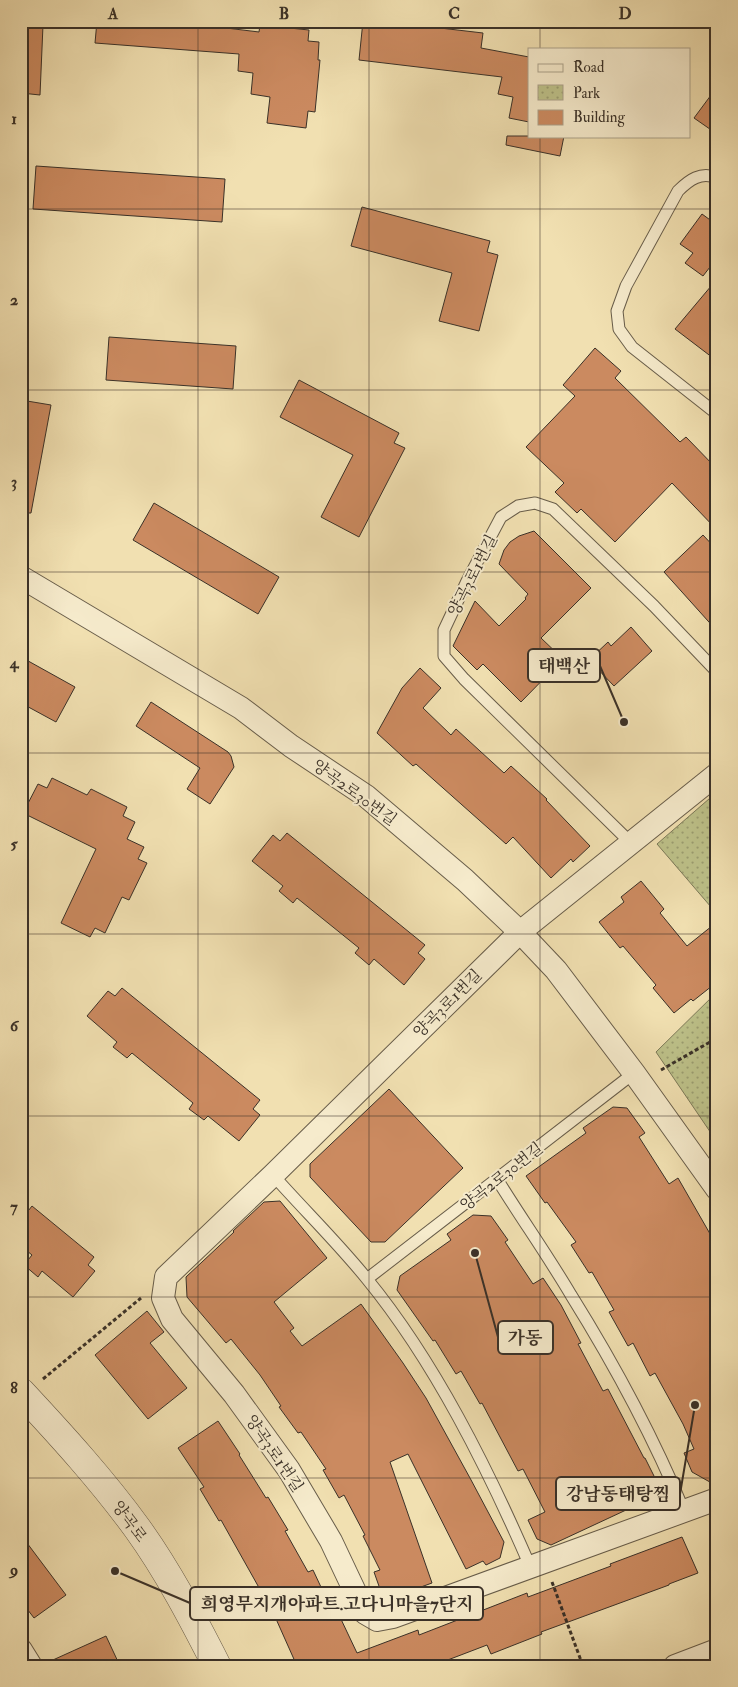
<svg xmlns="http://www.w3.org/2000/svg" width="738" height="1687" font-family="'IM FELL Double Pica','Noto Serif KR',serif">
	<style>
		.park { fill: url(#park-dots); stroke: #7c7958 }
		.building { fill: #cb8a60; stroke: #3a3128 }
		.lines { fill: none; stroke-linecap: round; stroke-linejoin: round }
		.service-casing { stroke: #685d4a; stroke-width: 13 }
		.minor-casing { stroke: #685d4a; stroke-width: 24 }
		.tertiary-casing { stroke: #685d4a; stroke-width: 29 }
		.path { stroke: #3a3128; stroke-width: 3; stroke-dasharray: 4 2.5; stroke-linecap: butt }
		.service { stroke: #f6ebcc; stroke-width: 11 }
		.minor { stroke: #f6ebcc; stroke-width: 22 }
		.tertiary { stroke: #f6ebcc; stroke-width: 28 }
		.grid { fill: none; stroke: #3a3128; stroke-width: 1; stroke-opacity: 0.55 }
		.labels { text-anchor: middle; stroke-width: 4; stroke-linejoin: round; paint-order: stroke }
		.street-label { font-size: 16px; fill: #3a3128; stroke: #f6ebcc }
		.leader { fill: none; stroke: #3a3128; stroke-width: 2 }
		.callout-dot { fill: #3a3128; stroke: #f6ebcc; stroke-width: 2 }
		.callout { fill: #f6ebcc; stroke: #3a3128; stroke-width: 2 }
		.callout-label { font-size: 18px; text-anchor: middle; font-weight: bold; fill: #3a3128 }
		.neatline { fill: none; stroke: #3a3128; stroke-width: 2 }
		.grid-label { font-size: 16px; text-anchor: middle; font-weight: bold; fill: #3a3128 }
	</style>
	<defs>
		<pattern id="park-dots" width="8" height="8" patternUnits="userSpaceOnUse" patternTransform="scale(1.25)"><rect width="8" height="8" fill="#bdc189"/><path d="M2 2h.1M6 6h.1" fill="none" stroke="#9b9d70" stroke-width="1.8" stroke-linecap="round"/></pattern>
	</defs>
	<rect width="100%" height="100%" fill="#f1e0b1"/>
	<filter id="stains"><feTurbulence type="fractalNoise" baseFrequency=".004" numOctaves="4"/><feColorMatrix values="0 0 0 0 .2 0 0 0 0 .09 0 0 0 0 .02 0 0 0 .5 -.17"/></filter>
	<radialGradient id="worn" r=".72"><stop offset=".6" stop-color="#630" stop-opacity="0"/><stop offset="1" stop-color="#630" stop-opacity=".3"/></radialGradient>
	<!-- park -->
	<path class="park" d="M717 792V914L657 844Z
		M717 992V1142L656 1052Z"/>
	<!-- building -->
	<path class="building" d="M97 21H218V27L259 32 260 25 309 30 308 41 319 42 318 60H320L315 112 308 111 306 128 267 123 270 97 251 94 253 73 238 71 239 54 95 43Z
		M363 21H380L483 33 481 48 529 57V122L509 118 513 97 498 94 502 77 359 60Z
		M21 23 43 25 40 95 21 93Z
		M717 87V134L694 118Z
		M507 136H564L560 156 506 145Z
		M36 166 225 179 222 222 33 209Z
		M362 207 490 241 487 252 498 255 479 331 439 321 452 273 351 246Z
		M702 214 717 225V258L703 276 685 263 693 253 680 244Z
		M717 279V361L675 329Z
		M109 337 236 346 233 389 106 380Z
		M595 348 621 371 615 378 680 442 686 437 717 469V530L672 483 615 542 581 509 577 513 555 492 564 483 526 447 575 396 563 385Z
		M299 380 399 433 394 443 405 448 359 537 321 517 353 455 280 417Z
		M21 400 51 405 31 513H21Z
		M154 503 279 577 258 614 133 540Z
		M534 531 591 588 541 638 563 659 521 702 483 664 477 670 453 646 475 601 499 626 526 599 525 598 528 594 499 564 504 550 510 542 519 536Z
		M703 535 717 550V631L664 572Z
		M631 627 652 651 614 686 589 660 608 642 611 646Z
		M21 657 75 687 56 722 21 703Z
		M420 668 441 688 423 708 451 735 456 729 504 773 511 766 547 799 546 800 590 846 573 862 571 859 551 878 513 837 506 844 416 764 413 766 377 733 402 688Z
		M151 702 228 752 231 756 234 767 210 804 187 789 200 768 136 726Z
		M52 778 87 795 91 789 127 807 123 816 135 822 127 839 144 847 138 859 147 863 129 900 122 897 105 933 95 928 90 937 61 923 96 849 23 813 38 784 47 788Z
		M287 833 425 945 418 953 425 959 404 985 374 959 369 965 355 953 359 948 297 898 293 903 279 891 283 886 252 861 273 835 280 841Z
		M641 881 664 909 660 913 687 946 717 922V982L693 1001 691 999 674 1013 653 988 656 985 623 946 620 948 599 922 624 902 621 897Z
		M122 988 260 1100 253 1109 260 1115 239 1141 208 1116 204 1120 189 1109 193 1103 132 1053 127 1058 113 1047 117 1042 87 1016 108 991 115 996Z
		M389 1089 463 1168 385 1242H371L310 1177V1164Z
		M613 1107 627 1108 645 1133 639 1137 669 1184 678 1178 717 1246V1486L692 1472 684 1453 694 1449 683 1424 655 1373 650 1376 633 1343 628 1346 609 1312 614 1310 592 1272 589 1273 571 1245 576 1242 547 1202 545 1203 526 1176 586 1133 583 1128Z
		M280 1201 327 1258 274 1302 294 1328 290 1331 302 1346 361 1304 403 1363 426 1398 470 1478 504 1542 500 1558 486 1565 483 1561 466 1569 408 1454 390 1462 432 1583 396 1596 380 1589 374 1572 380 1570 363 1536 365 1535 344 1495 339 1498 323 1470 326 1469 301 1432 298 1433 279 1407 281 1406 260 1375 231 1339 226 1343 187 1297 186 1277 234 1232 233 1231 264 1202Z
		M32 1206 94 1257 88 1265 95 1271 73 1297 42 1271 38 1277 24 1265 32 1255 21 1246V1220Z
		M473 1215 491 1216 508 1240 505 1242 533 1284 543 1278 561 1305 581 1343 578 1344 603 1391 608 1389 644 1458H645L658 1484 654 1497 551 1545 537 1539 528 1520 545 1512 523 1469 518 1471 482 1403 480 1404 461 1371 456 1374 435 1340 433 1341 397 1290 400 1276 451 1240 447 1234Z
		M147 1311 164 1332 150 1343 187 1388 148 1419 95 1355Z
		M218 1421 240 1454 239 1455 266 1498 268 1497 288 1530 285 1531 308 1572 313 1570 335 1617 339 1615 357 1653 418 1630 419 1635 527 1593 528 1597 611 1566 610 1564 682 1537 698 1573 669 1584V1585L541 1632 542 1634 491 1654 487 1645 432 1666H297L264 1592 262 1593 221 1520 219 1521 200 1489 204 1487 178 1448Z
		M21 1535 66 1595 34 1618 21 1601Z
		M106 1636 120 1666H44V1664Z"/>
	<g class="lines">
		<!-- service casing -->
		<g class="service-casing">
			<path id="service" d="M717 178C701 171 689 180 678 191L626 286 617 311 619 329 632 347 717 414
				M631 843 464 679 444 656V630L467 581 501 517 518 506 535 503 553 509 654 606 717 672
				M273 1175C304 1210 338 1243 367 1279 435 1362 488 1469 530 1566
				M497 1179C521 1218 548 1256 571 1295 614 1364 653 1436 684 1511
				M367 1279 634 1073"/>
		</g>
		<!-- minor casing -->
		<g class="minor-casing">
			<path id="minor" d="M21 577 241 708 291 746 366 796 465 880 520 932 556 970 634 1073 717 1189
				M717 774 520 932 273 1175 166 1277 163 1298 172 1319 234 1394 289 1470 331 1541 365 1613 377 1620 393 1617 717 1499
				M21 1650 31 1666
				M675 1666 717 1650"/>
		</g>
		<!-- tertiary casing -->
		<g class="tertiary-casing">
			<path id="tertiary" d="M21 1392C62 1436 102 1480 137 1528 168 1571 193 1619 217 1666"/>
		</g>
		<!-- path -->
		<path class="path" d="M661 1070 717 1038
			M43 1379 141 1298
			M552 1582 583 1666"/>
		<!-- service -->
		<use href="#service" class="service"/>
		<!-- minor -->
		<use href="#minor" class="minor"/>
		<!-- tertiary -->
		<use href="#tertiary" class="tertiary"/>
	</g>
	<!-- grid -->
	<path class="grid" d="M198 21V1666M369 21V1666M540 21V49M540 136V1666M21 209H717M21 390H717M21 572H717M21 753H717M21 934H717M21 1116H717M21 1297H717M21 1478H717"/>
	<g class="labels">
		<!-- street labels -->
		<g class="street-label">
			<text transform="translate(472 575) rotate(-63)" y="6">양곡3로1번길</text>
			<text transform="translate(355 792) rotate(36)" y="6">양곡2로30번길</text>
			<text transform="translate(447 1003) rotate(-45)" y="6">양곡3로1번길</text>
			<text transform="translate(501 1176) rotate(-38)" y="6">양곡2로30번길</text>
			<text transform="translate(275 1453) rotate(56)" y="6">양곡3로1번길</text>
			<text transform="translate(130 1521) rotate(54)" y="6">양곡로</text>
		</g>
	</g>
	<!-- callouts -->
	<path class="leader" d="M624 722L600 666M475 1253L498 1337M695 1405L680 1494M115 1571L190 1603"/>
	<g class="callout-dot">
		<circle cx="624" cy="722" r="5"/>
		<circle cx="475" cy="1253" r="5"/>
		<circle cx="695" cy="1405" r="5"/>
		<circle cx="115" cy="1571" r="5"/>
	</g>
	<g class="callout">
		<rect x="528" y="649" width="72" height="33" rx="5"/>
		<rect x="498" y="1321" width="55" height="33" rx="5"/>
		<rect x="556" y="1477" width="124" height="33" rx="5"/>
		<rect x="190" y="1587" width="293" height="33" rx="5"/>
	</g>
	<g class="callout-label">
		<text x="564" y="672">태백산</text>
		<text x="525" y="1344">가동</text>
		<text x="618" y="1500">강남동태탕찜</text>
		<text x="337" y="1610">희영무지개아파트.고다니마을7단지</text>
	</g>
	<!-- margin -->
	<rect width="738" height="1687" fill="none" stroke="#f1e0b1" stroke-width="55"/>
	<!-- legend -->
	<rect x="528" y="48" width="162" height="90" fill="#f6ebcc" stroke="#aba18a"/>
	<rect x="538" y="64" width="25" height="8" fill="#f6ebcc" stroke="#aba18a"/>
	<text x="573" y="72" font-size="15" fill="#3a3128">Road</text>
	<rect x="538" y="85" width="25" height="15" fill="url(#park-dots)" stroke="#aba18a"/>
	<text x="573" y="98" font-size="15" fill="#3a3128">Park</text>
	<rect x="538" y="110" width="25" height="15" fill="#cb8a60" stroke="#aba18a"/>
	<text x="573" y="122" font-size="15" fill="#3a3128">Building</text>
	<rect x="28" y="28" width="682" height="1632" class="neatline"/>
	<g class="grid-label">
		<text x="113" y="19">A</text>
		<text x="284" y="19">B</text>
		<text x="454" y="19">C</text>
		<text x="625" y="19">D</text>
		<text x="14" y="124">1</text>
		<text x="14" y="305">2</text>
		<text x="14" y="487">3</text>
		<text x="14" y="668">4</text>
		<text x="14" y="849">5</text>
		<text x="14" y="1031">6</text>
		<text x="14" y="1212">7</text>
		<text x="14" y="1393">8</text>
		<text x="14" y="1575">9</text>
	</g>
	<rect width="100%" height="100%" filter="url(#stains)"/>
	<rect width="100%" height="100%" fill="url(#worn)"/>
</svg>
